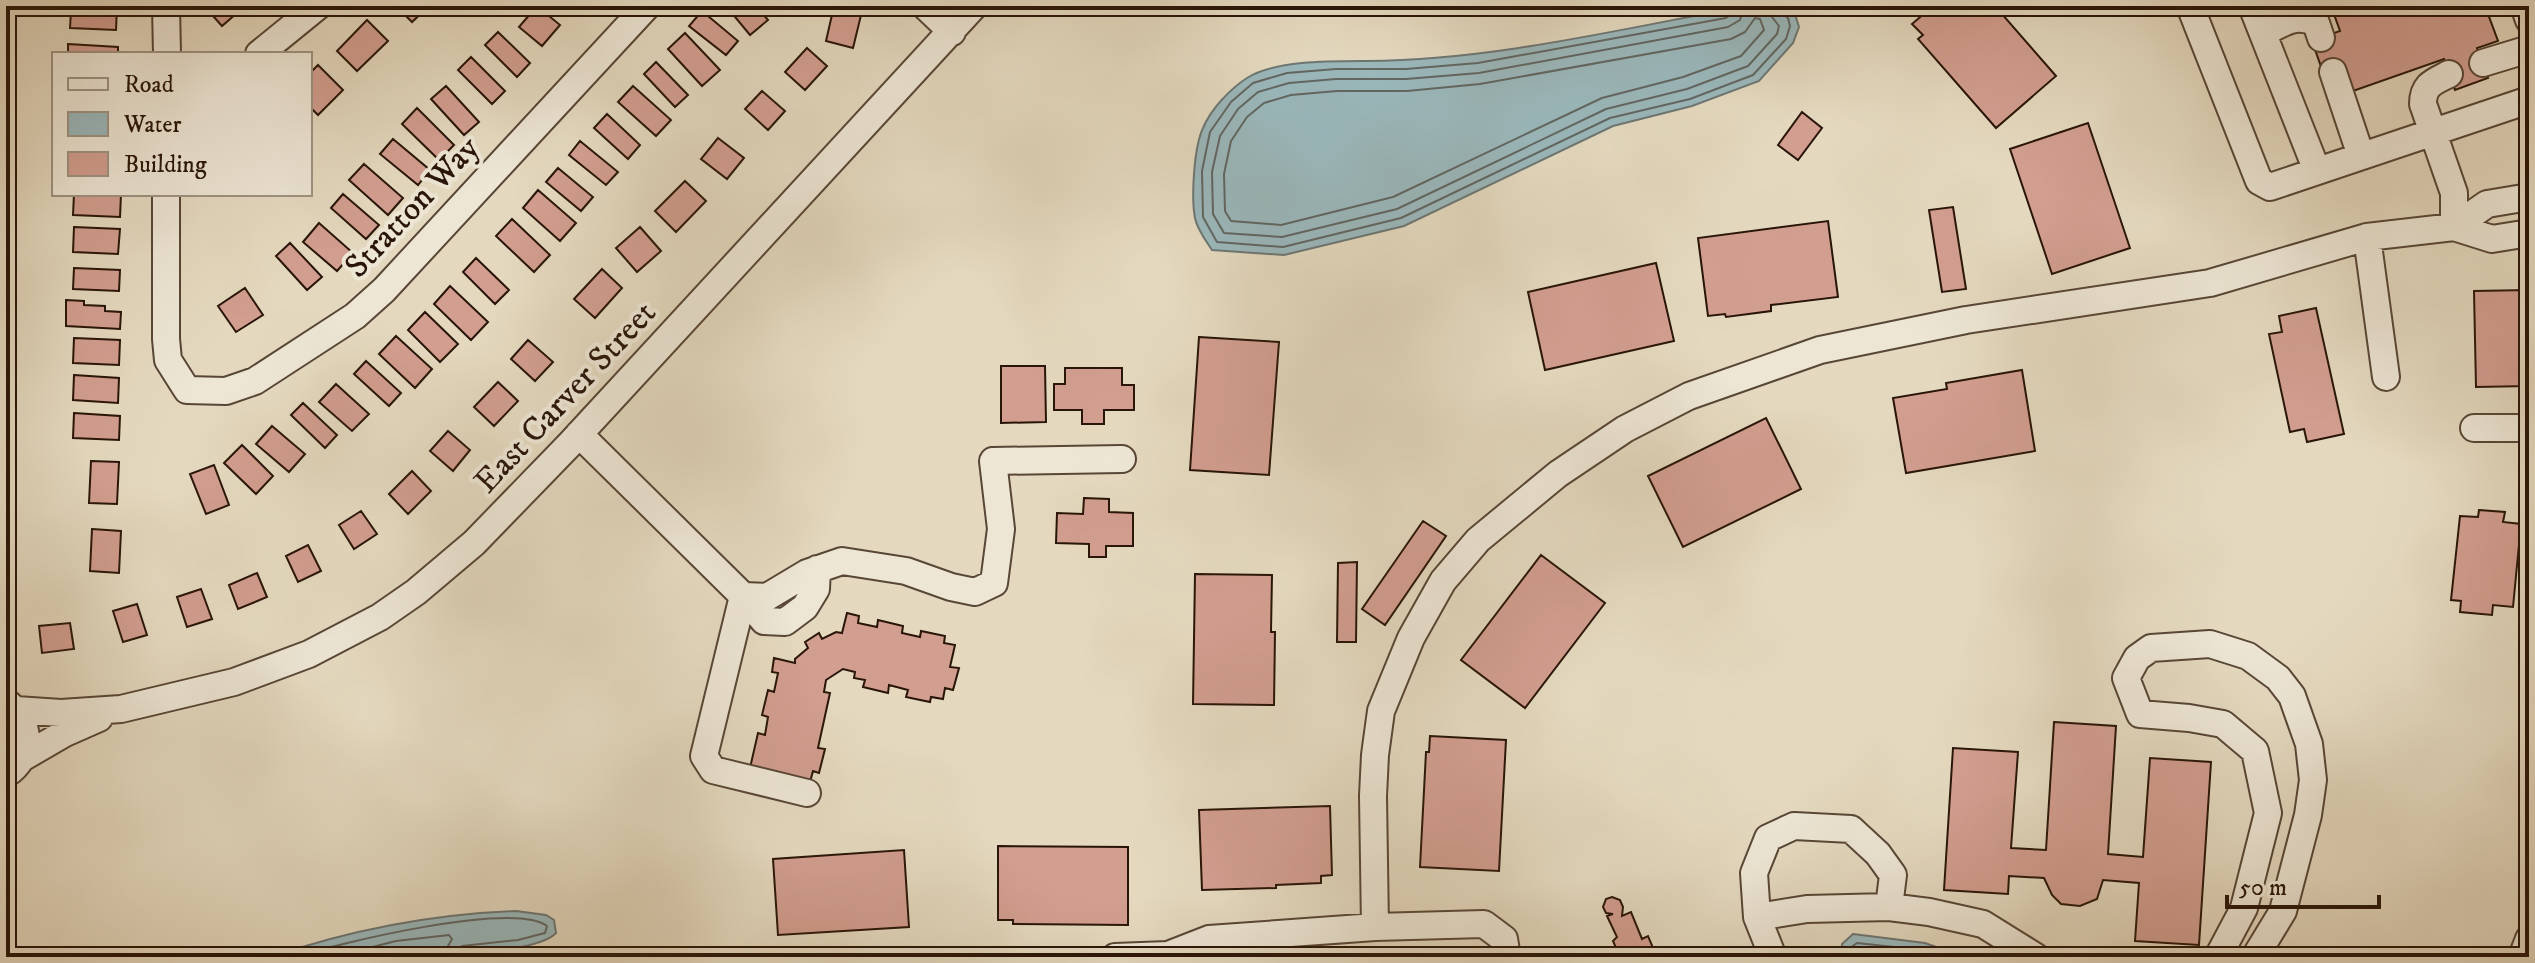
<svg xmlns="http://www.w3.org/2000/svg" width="2535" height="963" font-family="'IM FELL DW Pica',serif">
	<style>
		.water { fill: #9ab8bc; stroke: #6d7774; stroke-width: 2 }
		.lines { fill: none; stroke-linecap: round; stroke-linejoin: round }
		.shore { stroke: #626662; stroke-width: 2 }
		.building { fill: #d29e90; stroke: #291508; stroke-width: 2 }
		.minor-casing { stroke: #584636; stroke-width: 30 }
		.minor { stroke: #ede6d5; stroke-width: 26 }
		.labels { text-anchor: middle; stroke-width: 8; stroke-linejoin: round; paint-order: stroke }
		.street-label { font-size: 34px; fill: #291508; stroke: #ede6d5 }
	</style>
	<rect width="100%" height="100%" fill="#e4d9bf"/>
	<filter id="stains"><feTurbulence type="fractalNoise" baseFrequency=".0025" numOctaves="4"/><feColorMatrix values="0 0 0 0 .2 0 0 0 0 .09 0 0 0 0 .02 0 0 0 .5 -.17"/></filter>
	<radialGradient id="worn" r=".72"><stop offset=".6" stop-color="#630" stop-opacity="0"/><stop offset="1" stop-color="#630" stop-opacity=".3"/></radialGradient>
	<!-- water -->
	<path class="water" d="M1746 6H1775L1794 11 1799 27 1793 43 1759 81 1692 106 1613 126 1404 226 1284 255 1212 250C1206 241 1197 229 1195 218 1191 197 1194 147 1203 128 1211 109 1230 89 1247 78 1274 60 1335 61 1367 61 1494 60 1621 29 1746 6Z
		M516 911 546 915 554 920 556 933C529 963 319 957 271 957 350 930 432 914 516 911Z
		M1853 934 1925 943 1965 957H1841L1842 944Z"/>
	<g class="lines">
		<!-- shore -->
		<path class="shore" d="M1734 6 1732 13 1726 18 1478 63 1406 69H1336L1287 73 1253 83 1231 102 1210 132 1202 171 1203 217 1217 242 1283 247 1401 218 1610 118 1690 99 1753 75 1786 39 1790 26 1788 18 1781 13 1780 6
			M1744 6 1740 20 1728 27 1479 73 1406 79H1336L1289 83 1258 92 1238 109 1220 136 1212 172 1213 214 1224 233 1282 237 1397 209 1606 109 1687 89 1748 66 1777 34 1779 26 1772 17 1770 6
			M1755 18 1760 19 1764 30 1741 56 1683 77 1602 98 1393 197 1281 225 1231 221 1225 211 1224 174 1231 141 1247 117 1264 103 1291 95 1337 91H1407L1480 84 1731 39 1745 32Z
			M296 957C339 943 512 901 547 926L545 933 518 940 462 946 457 950 456 957
			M333 957 396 941 449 935 452 939 447 948 446 957
			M1848 957 1850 948 1857 943 1922 950 1941 957"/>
	</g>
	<!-- building -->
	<path class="building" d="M91 6H117L116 30 70 28 71 11 91 12Z
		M204 6H245L222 26Z
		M396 6H429L412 22Z
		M537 6 560 25 542 46 519 27Z
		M726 6H756L768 20 750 35Z
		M834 6 863 7 853 48 826 41Z
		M1933 6H1995L2056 76 1996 128 1918 39 1923 35 1912 24Z
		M2331 6H2485L2498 41 2477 48 2488 78 2455 90 2444 59 2353 91 2345 67 2324 75 2312 41 2340 31Z
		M702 11 738 41 726 55 689 26Z
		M367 20 388 41 357 71 337 51Z
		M498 32 530 63 517 77 485 45Z
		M685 33 720 70 702 86 668 49Z
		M68 44 118 47V54H68Z
		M807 48 827 66 805 90 785 72Z
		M471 57 505 91 492 104 458 70Z
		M656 62 688 95 675 107 644 74Z
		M318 65 343 90 318 115 310 107V73Z
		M446 86 479 122 464 135 431 99Z
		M633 86 671 120 656 136 618 102Z
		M762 91 785 111 768 130 745 109Z
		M417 108 454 145 439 160 402 124Z
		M1802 112 1822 128 1798 160 1778 145Z
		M607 114 640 145 628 159 594 128Z
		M2088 123 2130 248 2052 274 2010 149Z
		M718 138 744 158 727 179 701 159Z
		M393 139 430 170 418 185 380 154Z
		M580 141 618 172 606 185 569 155Z
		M364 164 403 198 388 215 349 180Z
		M558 168 593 197 581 211 546 182Z
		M685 181 706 201 676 232 655 211Z
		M538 190 576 223 560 241 523 208Z
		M74 194H121L120 217 73 215Z
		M343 194 379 225 366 239 331 208Z
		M1953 207 1966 289 1942 292 1929 210Z
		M512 219 550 255 534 272 496 236Z
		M1828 221 1838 297 1771 305V311L1726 317 1725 314 1708 316 1698 238Z
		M319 223 353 253 337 271 303 242Z
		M74 227 120 229 118 254 73 252Z
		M640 227 661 251 637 272 616 248Z
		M290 243 322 277 307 290 276 256Z
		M476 258 509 290 495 304 463 272Z
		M1656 263 1674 341 1545 370 1528 292Z
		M74 268 120 270 119 291 73 289Z
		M602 269 622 288 595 318 574 299Z
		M450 286 488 322 471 340 434 304Z
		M245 288 263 315 236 332 218 306Z
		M2529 290V386L2476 387 2474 291Z
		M66 300 84 301V305L105 306V311L121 312 120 329 66 326Z
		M2316 308 2344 434 2307 442 2304 429 2290 432 2269 334 2282 332 2279 316Z
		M425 312 458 344 440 362 408 330Z
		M396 336 432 369 415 388 379 354Z
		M1199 337 1279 342 1269 475 1190 470Z
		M74 338 120 340 119 365 73 363Z
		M528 340 553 362 535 381 511 359Z
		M366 361 401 393 389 406 354 374Z
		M1001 366H1045L1046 422 1001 423Z
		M1065 368H1122V385H1134V410H1104V424H1082V410H1054V384H1065Z
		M2022 370 2035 451 1906 473 1893 398 1947 389 1946 383Z
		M74 375 119 378 118 403 73 400Z
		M498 382 518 401 494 426 474 407Z
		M336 384 369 414 352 431 319 402Z
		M303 403 337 435 325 448 291 415Z
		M74 413 120 416 119 440 73 438Z
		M1766 418 1801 489 1683 547 1648 476Z
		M272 426 305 454 289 472 256 444Z
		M448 431 470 450 453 471 430 451Z
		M242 445 273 476 256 494 224 463Z
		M91 461 119 462 117 504 89 503Z
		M214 465 229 505 206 514 190 474Z
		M412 471 431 491 408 514 389 494Z
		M1084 498 1109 499V512L1133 513V546H1106V557H1089V544L1056 543 1057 513 1083 514Z
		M2479 510 2505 512 2503 522 2521 524 2513 607 2493 605 2492 615 2460 612 2461 601 2451 600 2460 516 2478 517Z
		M361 511 377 534 354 549 339 525Z
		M1423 521 1446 536 1385 625 1362 609Z
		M92 529 121 531 119 573 90 571Z
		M308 545 321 571 298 582 286 556Z
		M1541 555 1605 603 1525 708 1461 660Z
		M1357 562 1356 642H1337L1338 563Z
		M257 573 267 597 238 609 229 585Z
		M1195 574 1272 575 1271 632H1275L1274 705 1193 704Z
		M201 589 212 619 187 627 177 597Z
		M137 604 147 635 123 642 113 611Z
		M847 613 859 616 858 623 877 627 878 620 903 626 902 633 920 637 921 631 945 636 944 643 955 645 950 667 959 668 953 690 945 688 943 699 931 697 930 702 906 697 908 690 889 685 888 693 863 687 865 680 854 678 855 672 843 669 826 680 824 692 830 693 818 748 825 749 819 773 813 771 810 782 750 768 758 733 765 735 768 717 762 715 768 690 774 692 778 673 772 672 774 658 795 663V659L808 648 805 642 819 633 822 639 836 632 842 633Z
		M70 623 74 649 42 653 39 626Z
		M2054 722 2116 726 2108 854 2143 857 2150 758 2211 762 2199 945 2135 941 2139 883 2103 880 2097 899 2080 906 2061 904 2052 895 2044 878 2009 876 2008 894 1944 890 1953 748 2018 752 2011 848 2046 850Z
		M1430 736 1506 740 1499 871 1420 867 1426 752H1429Z
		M1330 806 1332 875 1321 876V883L1276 885V888L1202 890 1199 810Z
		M998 846 1128 847V925L1013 924V920H998Z
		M904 850 909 927 778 935 773 859Z
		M1612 897 1620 900 1623 907 1622 916 1631 912 1642 939 1648 936 1656 955 1662 952 1664 957H1620L1613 941 1617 937 1607 916 1613 914 1606 913 1603 907 1606 899Z"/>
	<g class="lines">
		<!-- minor casing -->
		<g class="minor-casing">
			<path id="minor" d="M166 6 167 54
				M925 6 952 32
				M2190 6 2259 181 2270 187 2529 100
				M2252 6 2317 171
				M2524 6 2529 20
				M2263 33C2282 24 2296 12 2316 23L2321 38
				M259 54 318 6
				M2483 63 2529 49
				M2333 72 2361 156
				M2449 74C2433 82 2423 85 2423 104L2454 193V227
				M166 194V339L168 360 187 390 226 391 255 381 355 316 384 290 647 6
				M2454 227 2487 204 2529 197
				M2367 237 2386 377
				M2474 428H2529
				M579 434 743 596 704 756 713 770 807 793
				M743 596 767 597 807 573 842 561 906 571 951 587 975 592 994 583 1001 529 993 461 1122 459
				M743 596 764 621 785 622 805 607 816 589 817 569
				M6 702C31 721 34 756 6 774
				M16 710 61 713 121 709 234 682 309 654 380 617 416 592 474 543 570 444 974 6
				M22 758 65 733 99 718
				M1757 917 1807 909 1889 907 1929 912 1983 924 2036 957
				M1375 927 1373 796 1375 755 1381 711 1411 638 1443 581 1478 540 1558 474 1625 429 1689 396 1820 350 1966 320 2210 283 2367 237 2454 227 2492 239 2529 233
				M1115 957 1168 955 1209 939 1375 927 1484 924 1504 939 1507 957
				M1773 957 1757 917 1754 873 1768 838 1794 826 1851 829 1878 854 1893 875 1889 907
				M2218 957 2244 908 2268 813 2255 751 2223 724 2189 718 2140 714 2126 678 2137 658 2151 648 2210 644 2248 656 2278 678 2292 696 2309 744 2313 780 2308 815 2283 911 2255 957
				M2522 957 2529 939"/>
		</g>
		<!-- minor -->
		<use href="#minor" class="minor"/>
	</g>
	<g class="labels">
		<!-- street labels -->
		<g class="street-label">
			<text transform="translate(411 206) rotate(-47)" y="12">Stratton Way</text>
			<text transform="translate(564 396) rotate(-47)" y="12">East Carver Street</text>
		</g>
	</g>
	<!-- margin -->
	<rect width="2535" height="963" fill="none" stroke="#e4d9bf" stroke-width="32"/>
	<rect x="8" y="8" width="2519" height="947" fill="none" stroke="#291508" stroke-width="4"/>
	<rect x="16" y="16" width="2503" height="931" fill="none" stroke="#291508" stroke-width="2"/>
	<!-- legend -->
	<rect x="52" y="52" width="260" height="144" fill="#ede6d5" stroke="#9f9283" stroke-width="2"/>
	<rect x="68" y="78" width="40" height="12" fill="#ede6d5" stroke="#9f9283" stroke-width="2"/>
	<text x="124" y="92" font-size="24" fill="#291508">Road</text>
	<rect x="68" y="112" width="40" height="24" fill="#9ab8bc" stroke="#9f9283" stroke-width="2"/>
	<text x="124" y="132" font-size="24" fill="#291508">Water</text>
	<rect x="68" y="152" width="40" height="24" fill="#d29e90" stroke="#9f9283" stroke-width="2"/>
	<text x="124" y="172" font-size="24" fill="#291508">Building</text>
	<!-- scale -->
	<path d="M2227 895v12h152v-12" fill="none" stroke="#291508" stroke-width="4"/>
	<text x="2239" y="895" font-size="24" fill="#291508" stroke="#ede6d5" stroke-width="6" paint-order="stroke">50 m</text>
	<rect width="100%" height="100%" filter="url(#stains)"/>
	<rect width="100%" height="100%" fill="url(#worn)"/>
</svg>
